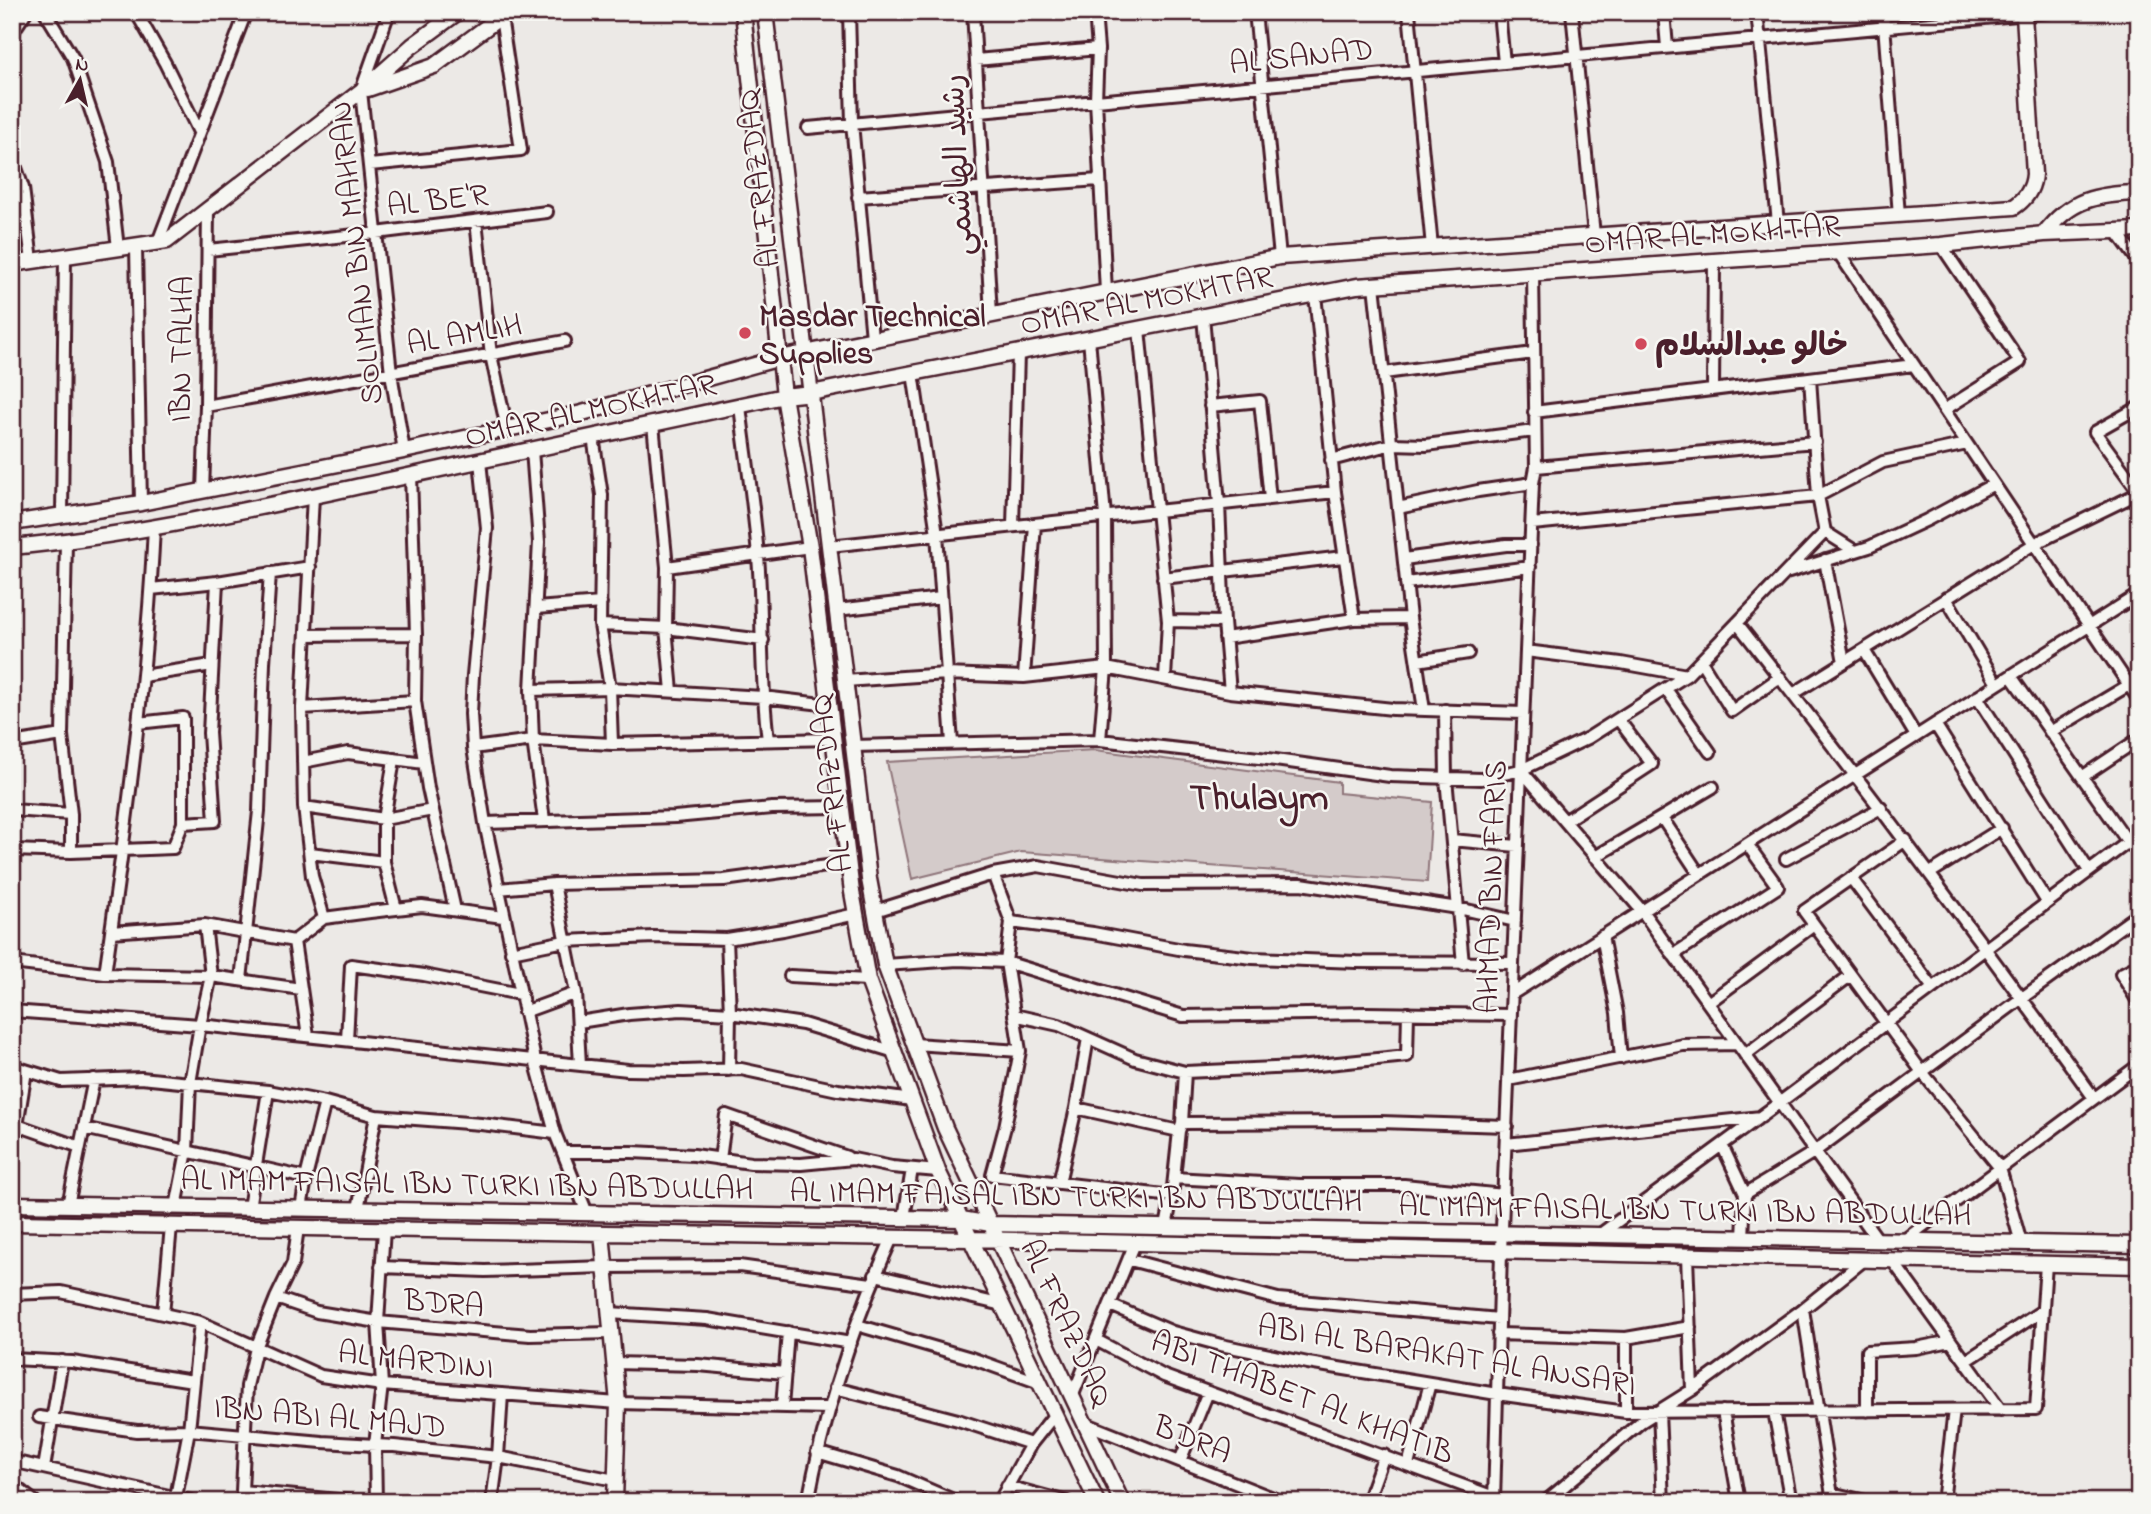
<svg xmlns="http://www.w3.org/2000/svg" width="2151" height="1514" font-family="'Indie Flower','Playpen Sans Arabic',sans-serif">
	<style>
		.green { fill: #d4cbca; stroke: #8f757a; stroke-width: 2 }
		.lines { fill: none; stroke-linecap: round; stroke-linejoin: round }
		.street-casing { stroke: #4a1f2b; stroke-width: 16 }
		.secondary-casing { stroke: #4a1f2b; stroke-width: 19 }
		.street { stroke: #f6f6f2; stroke-width: 10 }
		.secondary { stroke: #f6f6f2; stroke-width: 14 }
		.poi-dot { fill: #d1495b; stroke: #f6f6f2; stroke-width: 2.5 }
		.labels { text-anchor: middle; stroke-width: 5; stroke-linejoin: round; paint-order: stroke }
		.street-label { font-size: 32px; fill: #4a1f2b; stroke: #f6f6f2 }
		.poi-label { font-size: 32px; font-weight: bold; fill: #4a1f2b; stroke: #f6f6f2; text-anchor: start }
		.district-label { font-size: 38px; font-weight: bold; fill: #4a1f2b; stroke: #f6f6f2 }
	</style>
	<rect width="100%" height="100%" fill="#ece9e6"/>
	<filter id="ink" filterUnits="userSpaceOnUse"><feTurbulence type="fractalNoise" baseFrequency=".0143" numOctaves="2"/><feDisplacementMap in="SourceGraphic" scale="14" xChannelSelector="R" yChannelSelector="G"/><feConvolveMatrix kernelMatrix="1 2 1 2 8 2 1 2 1" color-interpolation-filters="sRGB"/></filter>
	<g filter="url(#ink)">
		<!-- green -->
		<path class="green" d="M1095 750 1339 782V793L1432 802 1427 882 1021 852 912 879 887 762Z"/>
		<g class="lines">
			<!-- street casing -->
			<g class="street-casing">
				<path id="street" d="M45 12 73 58 108 162 118 248
					M136 12 165 63 199 132
					M389 12 361 91 391 373 404 451
					M849 12 852 123 872 338
					M973 12 991 314
					M1095 12 1098 49 1096 100 1106 292
					M1255 12 1280 257
					M1409 12 1432 247
					M1499 12 1504 63
					M1572 12 1594 235
					M1664 12 1667 47
					M1757 12 1778 223
					M1883 12 1899 215
					M12 33 26 12
					M976 60 1098 49
					M808 128 2049 12
					M12 156 23 188 32 261
					M370 165 521 150 501 17
					M858 197 1099 180
					M476 221 491 355 507 429
					M2117 232 2139 262
					M158 242 246 12
					M1941 245 2020 362 1944 410
					M136 247 141 503
					M208 250 376 233 547 212
					M1838 252 2139 700
					M1374 285 1410 618 1424 710
					M1315 294 1335 492 1354 619
					M1203 316 1219 504 1224 622 1230 692
					M1139 329 1168 621 1165 679
					M1089 339 1105 516 1106 668 1100 740
					M913 373 937 534 952 743
					M1384 373 1533 353
					M1713 390 1714 261
					M206 406 565 341
					M740 406C746 456 754 506 758 556 763 617 760 679 768 740
					M1210 406 1260 401 1270 499
					M2139 407 2095 432 2139 492
					M1534 412 1914 365
					M653 424 667 567 666 628 672 691
					M593 437 602 495 600 625 610 688 612 744
					M532 450 539 542 531 690 533 740 544 820
					M1331 460 1392 444 1426 445 1534 431
					M480 461 487 528 473 675 471 714 473 748 485 823 535 1060 555 1133 587 1213
					M1536 467 1815 442
					M411 475 416 634 415 701 428 788 455 910
					M203 491 206 406 208 208
					M313 496 302 708 304 807 312 876 324 918
					M1398 508 1478 491 1533 483
					M62 515 65 257
					M1532 524 1818 496 1810 378
					M1013 526 1018 353
					M66 542 62 735 71 814V852
					M829 546 1335 492
					M1855 551 1825 532 1818 496 1883 462 1967 444
					M1404 559 1506 545H1531
					M1825 560 1844 662
					M667 567 810 547
					M1789 572 1869 547 1927 520 1994 484
					M1163 578 1343 557
					M1406 583 1530 567
					M151 589 217 582 310 567
					M1946 598 1997 684
					M536 608 601 603
					M837 610 941 598
					M1168 621 1224 622
					M1737 623C1860 779 1978 937 2094 1098
					M600 625 666 628 763 640
					M306 635 416 634
					M1225 638 1354 619 1410 618
					M1864 650 1916 736
					M1526 651 1621 663 1687 675
					M1417 661 1468 653
					M1701 661 1732 711 1780 677
					M143 676 212 665
					M2011 676 2128 842
					M1024 677 1035 524
					M845 681 946 674 1024 677 1106 668 1230 692 1393 709 1523 713
					M1666 689 1710 752
					M531 690 610 688 763 697 830 705
					M1793 694 2034 544 2139 493
					M1977 697 2089 871
					M302 708 415 701
					M1445 710 1446 778 1463 964
					M138 723 183 718V823L215 821 209 733 217 582
					M1935 724 2047 902
					M2050 732 2129 685
					M12 743 62 735
					M853 746 1100 740 1268 759 1390 776 1481 779 1521 770 1588 738 1687 675 1825 532
					M473 748 533 740 612 744 834 739
					M394 760 384 819V862L396 909
					M303 762 348 753 424 763
					M1521 770 1642 911 1878 1240
					M2082 777 2139 739
					M304 807 384 819 433 810
					M12 810 71 814
					M1662 818 1699 874
					M1565 821 1652 764 1618 719
					M485 823 675 817 772 808 842 807
					M1452 840 1517 846
					M1906 840 1804 911 1922 1072 2000 1168 2021 1243
					M12 850 71 852 173 848 183 823
					M310 853 384 862
					M1595 857 1713 787
					M1786 859 1881 808
					M1930 873 2002 828
					M993 874 1011 922 1006 962 1020 1051 1005 1127 992 1175 1172 1196
					M1851 878 1933 988
					M554 884 576 993 580 1065
					M498 889 554 884 724 880 849 863
					M875 911 993 874 1038 866 1143 885 1301 884 1458 908 1515 921
					M1011 922 1093 933 1184 950 1253 958 1356 962 1513 963
					M111 932 205 925 294 941
					M1602 936 1617 1013 1621 1058
					M727 939 730 1013 729 1070
					M511 952 565 941 654 937 727 939 783 930 856 914
					M1673 955 1778 887 1747 844
					M12 963 105 974 211 976 301 989
					M885 965 958 960 1006 962 1183 1016 1366 1013 1511 1015
					M2139 965 2121 974 2139 1003
					M105 974C126 826 147 677 154 527
					M790 976 868 980
					M241 980 259 811 264 663 270 573
					M1512 994 2139 594
					M1708 1003 1814 925
					M12 1011 200 1025 628 1070 684 1071 741 1069 838 1090 912 1100
					M524 1012 576 993
					M1014 1015 1059 1025 1135 1059 1185 1072 1298 1067 1407 1056 1408 1013
					M579 1022 629 1014 681 1010 730 1013 803 1024 895 1052
					M308 1036 294 941 324 918 370 912 422 906 503 917
					M347 1040 351 965 424 975 520 994
					M914 1044 1020 1051
					M1745 1055 1851 975
					M12 1066 61 1081 141 1078 268 1091 325 1102 376 1116 481 1124 555 1133
					M1508 1080 1683 1045 1737 1044
					M1076 1108 1179 1131
					M1182 1123 1380 1122 1507 1126
					M17 1125 80 1147
					M84 1128 306 1178
					M1506 1144 1761 1117
					M1722 1145 1745 1194 1743 1238
					M563 1152H632L694 1155 751 1163 801 1164 853 1159 892 1167 938 1171
					M12 1157 26 1071
					M720 1159 726 1115 847 1157
					M1174 1178 1300 1185H1404L1504 1195
					M1059 1183 1076 1108 1088 1038
					M1745 1194 1814 1152 2022 998 2139 914
					M68 1205 94 1079
					M176 1207 187 1151 190 1083 200 1025 211 976 205 925
					M249 1208 268 1091
					M301 1209 306 1178 325 1102
					M358 1209 376 1116
					M904 1218 912 1169
					M1166 1227 1172 1196 1179 1131 1182 1123 1185 1072
					M298 1228 293 1263 276 1298 256 1348 247 1386 242 1491 360 1502
					M1599 1235 1779 1103 2139 834
					M1903 1241 2139 1065
					M1687 1256 1692 1390
					M1130 1260 1278 1299 1499 1319
					M1892 1260 2001 1410
					M381 1267 485 1271 605 1267 739 1266 871 1284
					M875 1275 1003 1305
					M12 1294 61 1292 200 1322 321 1376 382 1385 618 1403 829 1408
					M276 1298 317 1312 378 1322 530 1335 611 1333
					M1110 1305 1173 1332 1221 1345 1308 1363 1497 1394 1626 1412 2036 1409 2046 1264
					M1803 1309 1833 1502
					M609 1313 707 1319 851 1343
					M163 1314 171 1226
					M857 1325 971 1358 1040 1383
					M1498 1334 1626 1338 1690 1327
					M1626 1338V1412
					M1096 1340 1164 1376 1494 1497
					M12 1359 72 1362 193 1381
					M1966 1361 2042 1311
					M614 1363 698 1365 785 1373
					M835 1388 958 1420 1031 1444
					M1072 1397 1135 1243
					M782 1407 788 1332
					M1723 1411 1739 1502
					M1774 1411 1791 1502
					M1867 1411V1351L1916 1348 1951 1341
					M1659 1412 1663 1502
					M39 1417 137 1431 189 1430 322 1442 394 1446 498 1457 615 1480
					M1084 1423 1283 1502
					M817 1452 898 1476 958 1502
					M12 1461 196 1502
					M1180 1461 1208 1392
					M1408 1465 1430 1383
					M44 1468 62 1361
					M12 1484 35 1502
					M1007 1486 1067 1502
					M1831 1493 1870 1502
					M175 1502 189 1430 200 1322
					M376 1502 375 1445 382 1385 378 1322 384 1229
					M492 1502 498 1457 502 1394
					M808 1502C825 1410 854 1322 892 1238
					M999 1502 1031 1444 1055 1414
					M1367 1502 1384 1455
					M1494 1502 1501 1252 1533 483 1536 467 1533 274
					M1545 1502 1641 1422 1692 1390 1803 1309 1864 1260
					M1943 1502 1954 1410"/>
			</g>
			<!-- secondary casing -->
			<g class="secondary-casing">
				<path id="secondary" d="M743 12 784 396 810 547 852 892 868 980 938 1171 1097 1502
					M765 12 869 879 885 965 945 1128 1122 1502
					M368 89 434 66 507 12
					M2044 234C2070 199 2097 194 2139 193
					M12 264 167 241 361 91 412 46 458 12
					M12 523 141 503 404 451 582 413 780 358 1280 257 2014 207C2026 199 2033 189 2034 174L2024 15
					M12 547C139 535 264 506 389 480 521 452 653 425 784 396L811 393 1357 286 1941 245 2044 234 2139 230
					M12 1204 961 1219 991 1224 2139 1245
					M12 1223 970 1239 2139 1266
					M602 1233 618 1403 615 1502"/>
			</g>
			<!-- street -->
			<use href="#street" class="street"/>
			<!-- secondary -->
			<use href="#secondary" class="secondary"/>
		</g>
	</g>
	<!-- markers -->
	<g class="poi-dot">
		<circle cx="745" cy="333" r="7"/>
		<circle cx="1641" cy="344" r="7"/>
	</g>
	<g class="labels">
		<!-- street labels -->
		<g class="street-label">
			<text transform="translate(1301 55) rotate(-6)" y="11">AL SANAD</text>
			<text transform="translate(956 165) rotate(-93)" y="11">رشيد الهاشمي</text>
			<text transform="translate(757 179) rotate(-97)" y="11">AL FRAZDAQ</text>
			<text transform="translate(437 199) rotate(-7)" y="11">AL BE'R</text>
			<text transform="translate(1712 233) rotate(-4)" y="11">OMAR AL MOKHTAR</text>
			<text transform="translate(355 253) rotate(-96)" y="11">SOLIMAN BIN MAHRAN</text>
			<text transform="translate(1146 299) rotate(-11)" y="11">OMAR AL MOKHTAR</text>
			<text transform="translate(464 333) rotate(-10)" y="11">AL AMLIH</text>
			<text transform="translate(180 349) rotate(-89)" y="11">IBN TALHA</text>
			<text transform="translate(590 409) rotate(-12)" y="11">OMAR AL MOKHTAR</text>
			<text transform="translate(830 784) rotate(-97)" y="11">AL FRAZDAQ</text>
			<text transform="translate(1490 887) rotate(-88)" y="11">AHMAD BIN FARIS</text>
			<text transform="translate(467 1183) rotate(1)" y="11">AL IMAM FAISAL IBN TURKI IBN ABDULLAH</text>
			<text transform="translate(1076 1195) rotate(1)" y="11">AL IMAM FAISAL IBN TURKI IBN ABDULLAH</text>
			<text transform="translate(1685 1209) rotate(1)" y="11">AL IMAM FAISAL IBN TURKI IBN ABDULLAH</text>
			<text transform="translate(444 1302) rotate(5)" y="11">BDRA</text>
			<text transform="translate(1068 1322) rotate(65)" y="11">AL FRAZDAQ</text>
			<text transform="translate(1447 1354) rotate(9)" y="11">ABI AL BARAKAT AL ANSARI</text>
			<text transform="translate(416 1359) rotate(6)" y="11">AL MARDINI</text>
			<text transform="translate(1303 1396) rotate(21)" y="11">ABI THABET AL KHATIB</text>
			<text transform="translate(330 1416) rotate(5)" y="11">IBN ABI AL MAJD</text>
			<text transform="translate(1193 1438) rotate(22)" y="11">BDRA</text>
		</g>
		<!-- poi labels -->
		<g class="poi-label">
			<text x="759" y="326">Masdar Technical<tspan x="759" dy="37">Supplies</tspan></text>
			<text x="1655" y="355">خالو عبدالسلام</text>
		</g>
		<!-- district labels -->
		<g class="district-label">
			<text x="1259" y="809">Thulaym</text>
		</g>
	</g>
	<!-- margin -->
	<rect width="2151" height="1514" fill="none" stroke="#f6f6f2" stroke-width="42"/>
	<rect x="21" y="21" width="2109" height="1472" fill="none" stroke="#4a1f2b" stroke-width="2.5" filter="url(#ink)"/>
	<!-- north arrow -->
	<g transform="translate(80 80) rotate(8)" stroke="#f6f6f2" stroke-width="5" paint-order="stroke">
	<path d="M0-5L12 26L0 18L-12 26Z" fill="#4a1f2b"/>
	<text y="-10" font-size="19" font-weight="bold" text-anchor="middle" fill="#4a1f2b">N</text>
	</g>
</svg>
